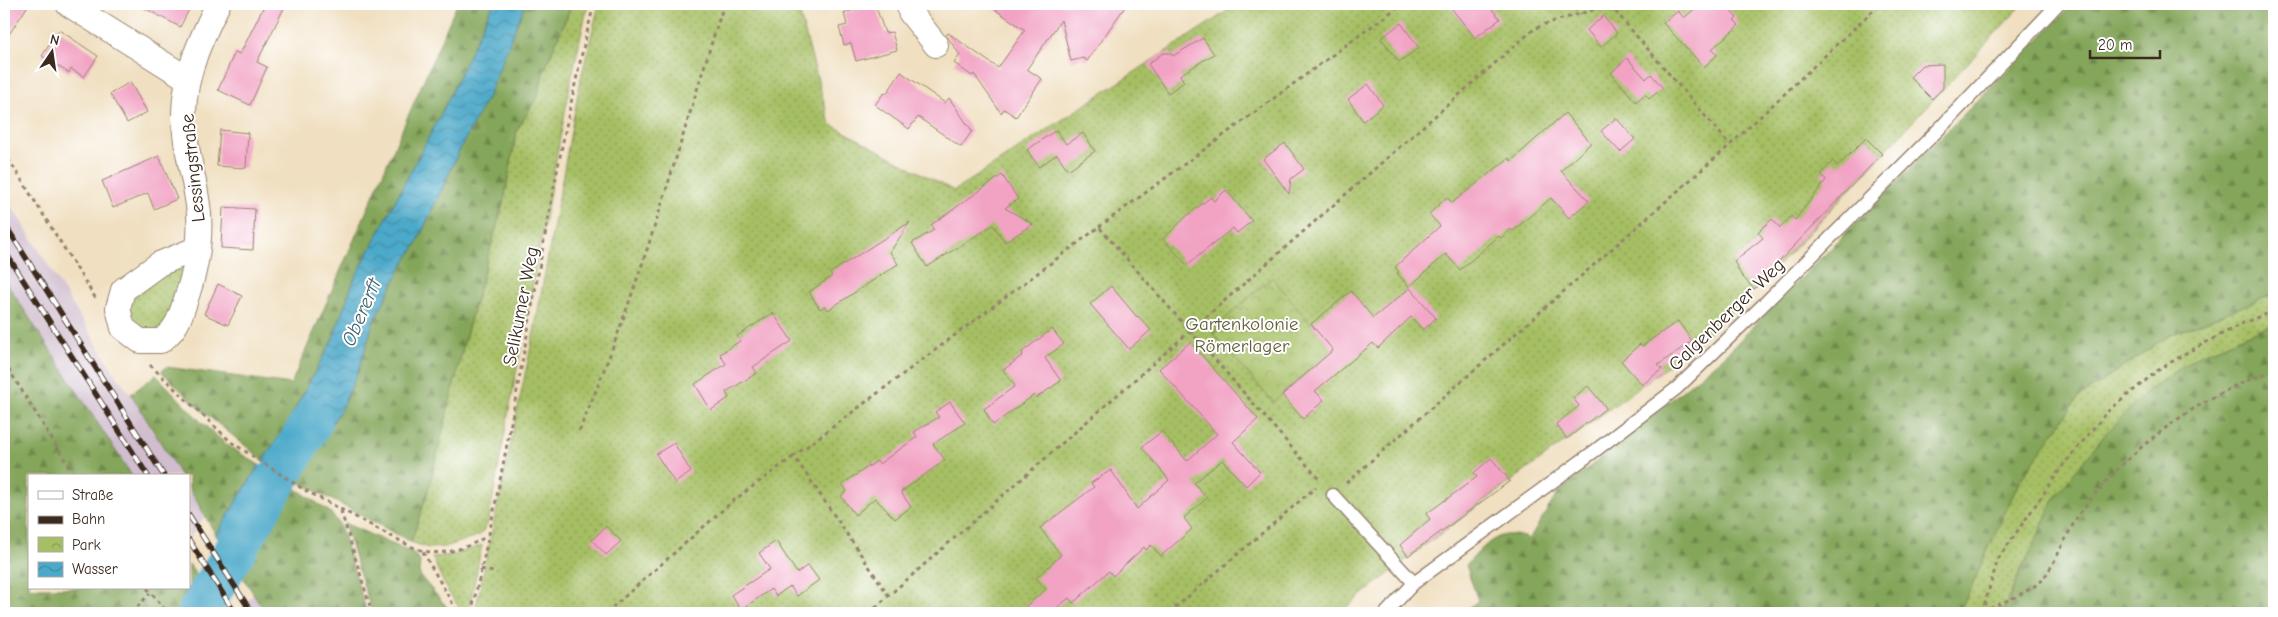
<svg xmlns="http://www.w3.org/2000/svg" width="2278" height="617" font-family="'Comic Neue',sans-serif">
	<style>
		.railway { fill: #d0bdce }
		.grass { fill: url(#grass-dots); stroke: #707441 }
		.forest { fill: url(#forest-firs); stroke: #60683c }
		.park { fill: url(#park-crowns); stroke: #707441 }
		.water { fill: url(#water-waves); stroke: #436a74 }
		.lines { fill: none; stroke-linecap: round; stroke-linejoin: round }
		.river { stroke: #4ba9c9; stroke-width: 42 }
		.building { fill: #f2a3c4 }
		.service-casing { stroke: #96846f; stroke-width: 15 }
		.minor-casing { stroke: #96846f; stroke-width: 26 }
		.path { stroke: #96846f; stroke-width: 3; stroke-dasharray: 4 4; stroke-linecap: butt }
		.service { stroke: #fff; stroke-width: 12 }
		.minor { stroke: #fff; stroke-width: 24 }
		.rail-casing { stroke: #3b2a1e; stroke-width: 5.5 }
		.rail { stroke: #fff; stroke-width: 4; stroke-dasharray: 11; stroke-linecap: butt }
		.labels { text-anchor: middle; stroke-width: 4; stroke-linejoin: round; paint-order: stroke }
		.street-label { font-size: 19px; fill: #3b2a1e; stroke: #fff }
		.park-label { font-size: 19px; fill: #605e36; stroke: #fff }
		.water-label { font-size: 20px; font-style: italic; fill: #42636b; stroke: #fff }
	</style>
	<defs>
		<pattern id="grass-dots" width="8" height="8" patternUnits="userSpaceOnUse" patternTransform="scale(1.25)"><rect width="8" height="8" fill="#a6bf64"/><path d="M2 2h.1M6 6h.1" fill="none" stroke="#889b52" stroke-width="1.8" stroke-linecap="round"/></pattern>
		<pattern id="forest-firs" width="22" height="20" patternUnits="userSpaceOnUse" patternTransform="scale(1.25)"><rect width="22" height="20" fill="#84a65a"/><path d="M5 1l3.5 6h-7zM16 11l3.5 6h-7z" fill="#6d874a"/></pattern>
		<pattern id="park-crowns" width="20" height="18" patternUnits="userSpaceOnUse" patternTransform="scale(1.25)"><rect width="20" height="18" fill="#a6bf64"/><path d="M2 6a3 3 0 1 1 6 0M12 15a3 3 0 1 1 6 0" fill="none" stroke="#889b52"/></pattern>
		<pattern id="water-waves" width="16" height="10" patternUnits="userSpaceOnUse" patternTransform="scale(1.25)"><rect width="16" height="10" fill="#4ba9c9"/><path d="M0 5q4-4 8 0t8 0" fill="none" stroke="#408aa3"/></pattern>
	</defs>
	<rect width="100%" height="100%" fill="#fff"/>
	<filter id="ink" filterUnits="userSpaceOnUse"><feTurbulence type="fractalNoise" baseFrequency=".02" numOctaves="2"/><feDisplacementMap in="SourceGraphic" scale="10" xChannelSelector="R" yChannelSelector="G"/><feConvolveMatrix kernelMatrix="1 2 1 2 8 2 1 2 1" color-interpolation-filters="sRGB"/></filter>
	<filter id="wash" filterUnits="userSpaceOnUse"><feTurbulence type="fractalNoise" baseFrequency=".0096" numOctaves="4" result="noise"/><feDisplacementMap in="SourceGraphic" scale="20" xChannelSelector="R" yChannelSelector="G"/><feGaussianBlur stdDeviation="1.12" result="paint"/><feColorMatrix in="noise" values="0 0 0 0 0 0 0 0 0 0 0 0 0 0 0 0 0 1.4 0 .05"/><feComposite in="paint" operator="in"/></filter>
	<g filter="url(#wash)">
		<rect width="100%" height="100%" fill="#f0dfc0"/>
		<!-- railway -->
		<path class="railway" d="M4 194 116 375 143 411 147 422 181 476H132L4 279Z
			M189 488 204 517 189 539Z
			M254 593 266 613H239Z"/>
		<!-- grass -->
		<path class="grass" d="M572 4H588L571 80 488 523 480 535 445 547 428 548 411 542 428 491 466 335 504 200 517 130 538 95 543 73Z
			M599 4H797L830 124 954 191 1238 4H2023L1770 274 1708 333 1665 368 1425 545 1339 613H481L482 611 476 607 535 327 580 82Z
			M177 265 186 272 169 327 143 335 126 322 131 294Z
			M2274 294V323L2196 357 2147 391 2021 569 2002 613H1959L2019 482 2078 398 2168 336Z
			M482 545 468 613H463L447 590 432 557 454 555Z"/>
		<!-- forest -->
		<path class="forest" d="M457 4H493L444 108 354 280 332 341 285 427 263 460 201 410 161 371 167 367 291 384Z
			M525 4H572L543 73 538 95 517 130 504 200 466 335 428 491 411 542 295 480 340 411 358 372 373 323 401 268 416 245 461 147 488 96Z
			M2073 4H2274V294L2168 336 2078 398 2019 482 1959 613H1461L1478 601 1466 565C1486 545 1498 526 1529 539L1558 493 1722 358Z
			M4 279 132 476H29V588H189V564L220 613H4Z
			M2274 323V613H2002L2056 496 2102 438 2147 391 2196 357Z
			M156 375 201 422 227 445 259 465 216 535 189 488V476H181L131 394Z
			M291 485 330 512 340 525 367 613H266L239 571Z
			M344 523 413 553 420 561 419 573 422 578 452 613H372Z"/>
		<!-- park -->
		<path class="park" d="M1272 277 1333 350 1273 402 1214 335 1216 327Z"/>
		<!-- water -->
		<path class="water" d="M493 4H525L488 96 461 147 416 245 401 268 373 323 358 372 340 411 295 480 263 460 285 427 332 341 354 280 444 108Z
			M259 465 291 485 239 571 216 535Z"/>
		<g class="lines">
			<!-- river -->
			<path class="river" d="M198 613 311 423"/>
		</g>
		<g id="blocks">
			<!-- building -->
			<path class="building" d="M4 4H29L4 42Z
				M137 4H192L180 27Z
				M265 4H286L257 62 267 67 250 105 218 90 235 52 240 54Z
				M875 4 885 33 892 32 897 50 856 61 851 43 844 45 839 27 847 25 844 13Z
				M987 4H1127L1087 61 1083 58 1071 61 1061 20 1027 69 1042 79 1016 117 1004 109 1001 113 974 74 972 76 954 63 960 55 946 35 948 33 998 68 1025 30Z
				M1448 4H1488L1500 19 1475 38Z
				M1700 4H1724L1737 18 1734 20 1739 25 1712 49 1717 55 1704 67 1663 23 1678 11 1684 18Z
				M1603 16 1617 33 1601 47 1587 30Z
				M1401 23 1419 48 1399 62 1381 38Z
				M59 30 98 56 84 77 71 69 69 73 42 56Z
				M1203 38 1214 54 1180 75 1184 82 1168 93 1148 64 1163 53H1171L1173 56Z
				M1627 58 1646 79 1651 74 1663 88 1649 99 1645 94 1636 102 1611 73Z
				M1943 64V88L1932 99 1910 77 1922 65Z
				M901 72 945 103 949 98 972 131 961 147 918 117 909 129 875 105 883 94 887 93Z
				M130 82 147 112 127 123 110 94Z
				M1368 84 1383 105 1363 121 1348 99Z
				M1565 113 1591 143 1561 171 1589 201 1569 218 1551 198 1513 231 1511 229 1501 238 1499 236 1460 270 1446 254 1409 287 1397 273 1399 272 1395 267 1440 226 1429 214 1447 197 1452 203 1509 158 1511 161Z
				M1616 118 1635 139 1620 152 1601 131Z
				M220 130 248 133 246 168 217 166Z
				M1056 130 1066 144 1083 133 1095 151 1068 170 1057 154 1039 167 1027 150Z
				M1866 138 1882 154 1771 270 1773 272 1754 289 1741 275 1734 261 1763 238 1758 232 1772 219 1780 228 1791 216 1795 220 1826 180 1821 174 1833 161 1838 166Z
				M1285 143 1304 169 1291 179 1289 194 1263 159Z
				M159 156 177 199 154 209 148 193 113 208 102 181Z
				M1002 175 1018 199 1005 208 1033 224 1005 242 993 225 927 267 912 243 934 230 931 225Z
				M1226 190 1252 221 1237 233 1233 228 1187 265 1163 239 1188 215 1211 197 1214 201Z
				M223 207 255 209 253 250 221 248Z
				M910 222 890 252 898 264 828 310 825 306 820 309 809 292 832 276 830 273Z
				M218 284 242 296 228 325 204 314Z
				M1111 286 1137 317 1138 316 1151 330 1129 349 1090 304Z
				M1410 288 1436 318 1423 330 1411 317 1378 348 1373 343 1315 391 1324 400 1303 419 1282 395 1333 350 1311 324 1351 291 1373 318Z
				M773 313 792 341 753 367 757 373 726 392 729 398 711 410 695 384 726 364 720 354 740 341 737 336Z
				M1678 321 1692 341 1658 365 1662 369 1642 385 1621 361 1640 344 1642 346Z
				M1052 329 1064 344 1045 358 1061 381 1036 398 1034 395 993 425 984 409 1015 386 1003 370 1023 355 1022 352Z
				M1190 342 1258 419 1233 442 1260 472 1246 486 1222 460 1194 483 1207 498 1184 518 1192 529 1161 556 1151 545 1146 550 1144 547 1113 576 1109 571 1073 603 1069 598 1050 613H1018L1046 589 1036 578 1061 555 1040 528 1094 487 1091 483 1111 470 1137 509 1169 480 1142 447 1162 431 1187 461 1217 434 1159 369Z
				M1588 386 1606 408 1567 439 1556 424 1579 406 1573 398Z
				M950 402 965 423 933 444 945 460 901 492 911 507 895 519 875 498 855 515 841 496 847 491 842 484 877 461 879 464 917 437 914 432 939 417 935 412Z
				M674 443 691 472 675 483 656 454Z
				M1491 458 1510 481 1408 556 1400 545 1430 519 1426 514 1477 477 1474 473Z
				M606 526 621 541 606 555 592 540Z
				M776 541 797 573 808 565 819 580 797 596 790 586 776 596 771 589 741 610 731 595 770 569 759 553Z"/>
		</g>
	</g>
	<g filter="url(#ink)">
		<use href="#blocks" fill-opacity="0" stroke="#96846f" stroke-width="1"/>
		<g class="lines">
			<!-- service casing -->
			<g class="service-casing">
				<path id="service" d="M1333 495 1414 583
					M1386 613 1414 583 1596 450 1677 388 1765 303 1943 125 2058 4"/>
			</g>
			<!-- minor casing -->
			<g class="minor-casing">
				<path id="minor" d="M68 4 188 79
					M909 4 910 12 936 45
					M198 248 159 264 123 290 118 308 123 328 140 341H161C178 328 180 317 187 296 196 269 201 242 199 214 196 179 183 147 184 112 185 72 201 39 218 4"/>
			</g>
			<!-- path -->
			<path class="path" d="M1567 4 1581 14
				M1610 5 1730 145
				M4 152 96 299
				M1099 227 1402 4
				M4 362 75 476
				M150 365 231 442 303 489 410 546C437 559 462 551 487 536
				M579 431C639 293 678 147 724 4
				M1346 483 1730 145 1880 4
				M341 511 372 613
				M423 552 458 613
				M481 569 497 573
				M147 588 168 613
				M889 596 794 456 1099 227 1321 481
				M1983 612C2000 603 2025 594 2040 582 2049 576 2068 532 2076 519 2118 456 2201 393 2274 371
				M132 613 150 593
				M471 613C520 412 543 205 594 4
				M606 613 733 501 794 456
				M869 613 1534 29 1548 23 1613 4
				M1169 613 1316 487
				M1982 613 1998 559 2064 464 2107 412 2157 371 2184 354 2243 323 2274 311"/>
			<!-- service -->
			<use href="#service" class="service"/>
			<!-- minor -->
			<use href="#minor" class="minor"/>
			<!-- rail casing -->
			<g class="rail-casing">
				<path id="rail" d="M4 223 164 476
					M4 250 148 476
					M189 515 252 613
					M189 540 235 613"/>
			</g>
			<!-- rail -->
			<use href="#rail" class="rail"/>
		</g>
	</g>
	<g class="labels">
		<!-- street labels -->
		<g class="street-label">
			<text transform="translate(192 168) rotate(-96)" y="7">Lessingstraße</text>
			<text transform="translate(520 306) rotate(-79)" y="7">Selikumer Weg</text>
			<text transform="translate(1726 314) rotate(-44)" y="7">Galgenberger Weg</text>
		</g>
		<!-- park labels -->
		<g class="park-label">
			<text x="1242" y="330">Gartenkolonie<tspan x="1242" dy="22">Römerlager</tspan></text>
		</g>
		<!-- water labels -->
		<g class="water-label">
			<text transform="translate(361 312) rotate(-67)" y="7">Obererft</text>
		</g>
	</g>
	<!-- margin -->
	<rect width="2278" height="617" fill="none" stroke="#fff" stroke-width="20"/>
	<!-- legend -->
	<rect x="28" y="474" width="162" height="115" fill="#ffffff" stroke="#b1aaa5"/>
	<rect x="38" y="491" width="25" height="8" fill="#ffffff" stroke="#b1aaa5"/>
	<text x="72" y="500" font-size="15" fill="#3b2a1e">Straße</text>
	<rect x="38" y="516" width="25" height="8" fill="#3b2a1e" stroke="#b1aaa5"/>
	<text x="72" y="524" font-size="15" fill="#3b2a1e">Bahn</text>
	<rect x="38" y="537" width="25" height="15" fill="url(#park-crowns)" stroke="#b1aaa5"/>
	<text x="72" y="550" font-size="15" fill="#3b2a1e">Park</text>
	<rect x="38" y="562" width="25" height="15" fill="url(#water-waves)" stroke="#b1aaa5"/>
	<text x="72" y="574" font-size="15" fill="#3b2a1e">Wasser</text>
	<!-- north arrow -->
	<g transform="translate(52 52) rotate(13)" stroke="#ffffff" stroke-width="4" paint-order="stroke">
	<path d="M0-4L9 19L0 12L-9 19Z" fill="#3b2a1e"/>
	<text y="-8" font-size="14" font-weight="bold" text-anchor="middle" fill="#3b2a1e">N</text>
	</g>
	<!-- scale -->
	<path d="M2090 50v8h70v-8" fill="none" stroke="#3b2a1e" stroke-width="2.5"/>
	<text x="2098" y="50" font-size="15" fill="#3b2a1e" stroke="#ffffff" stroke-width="4" paint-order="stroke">20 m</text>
</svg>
